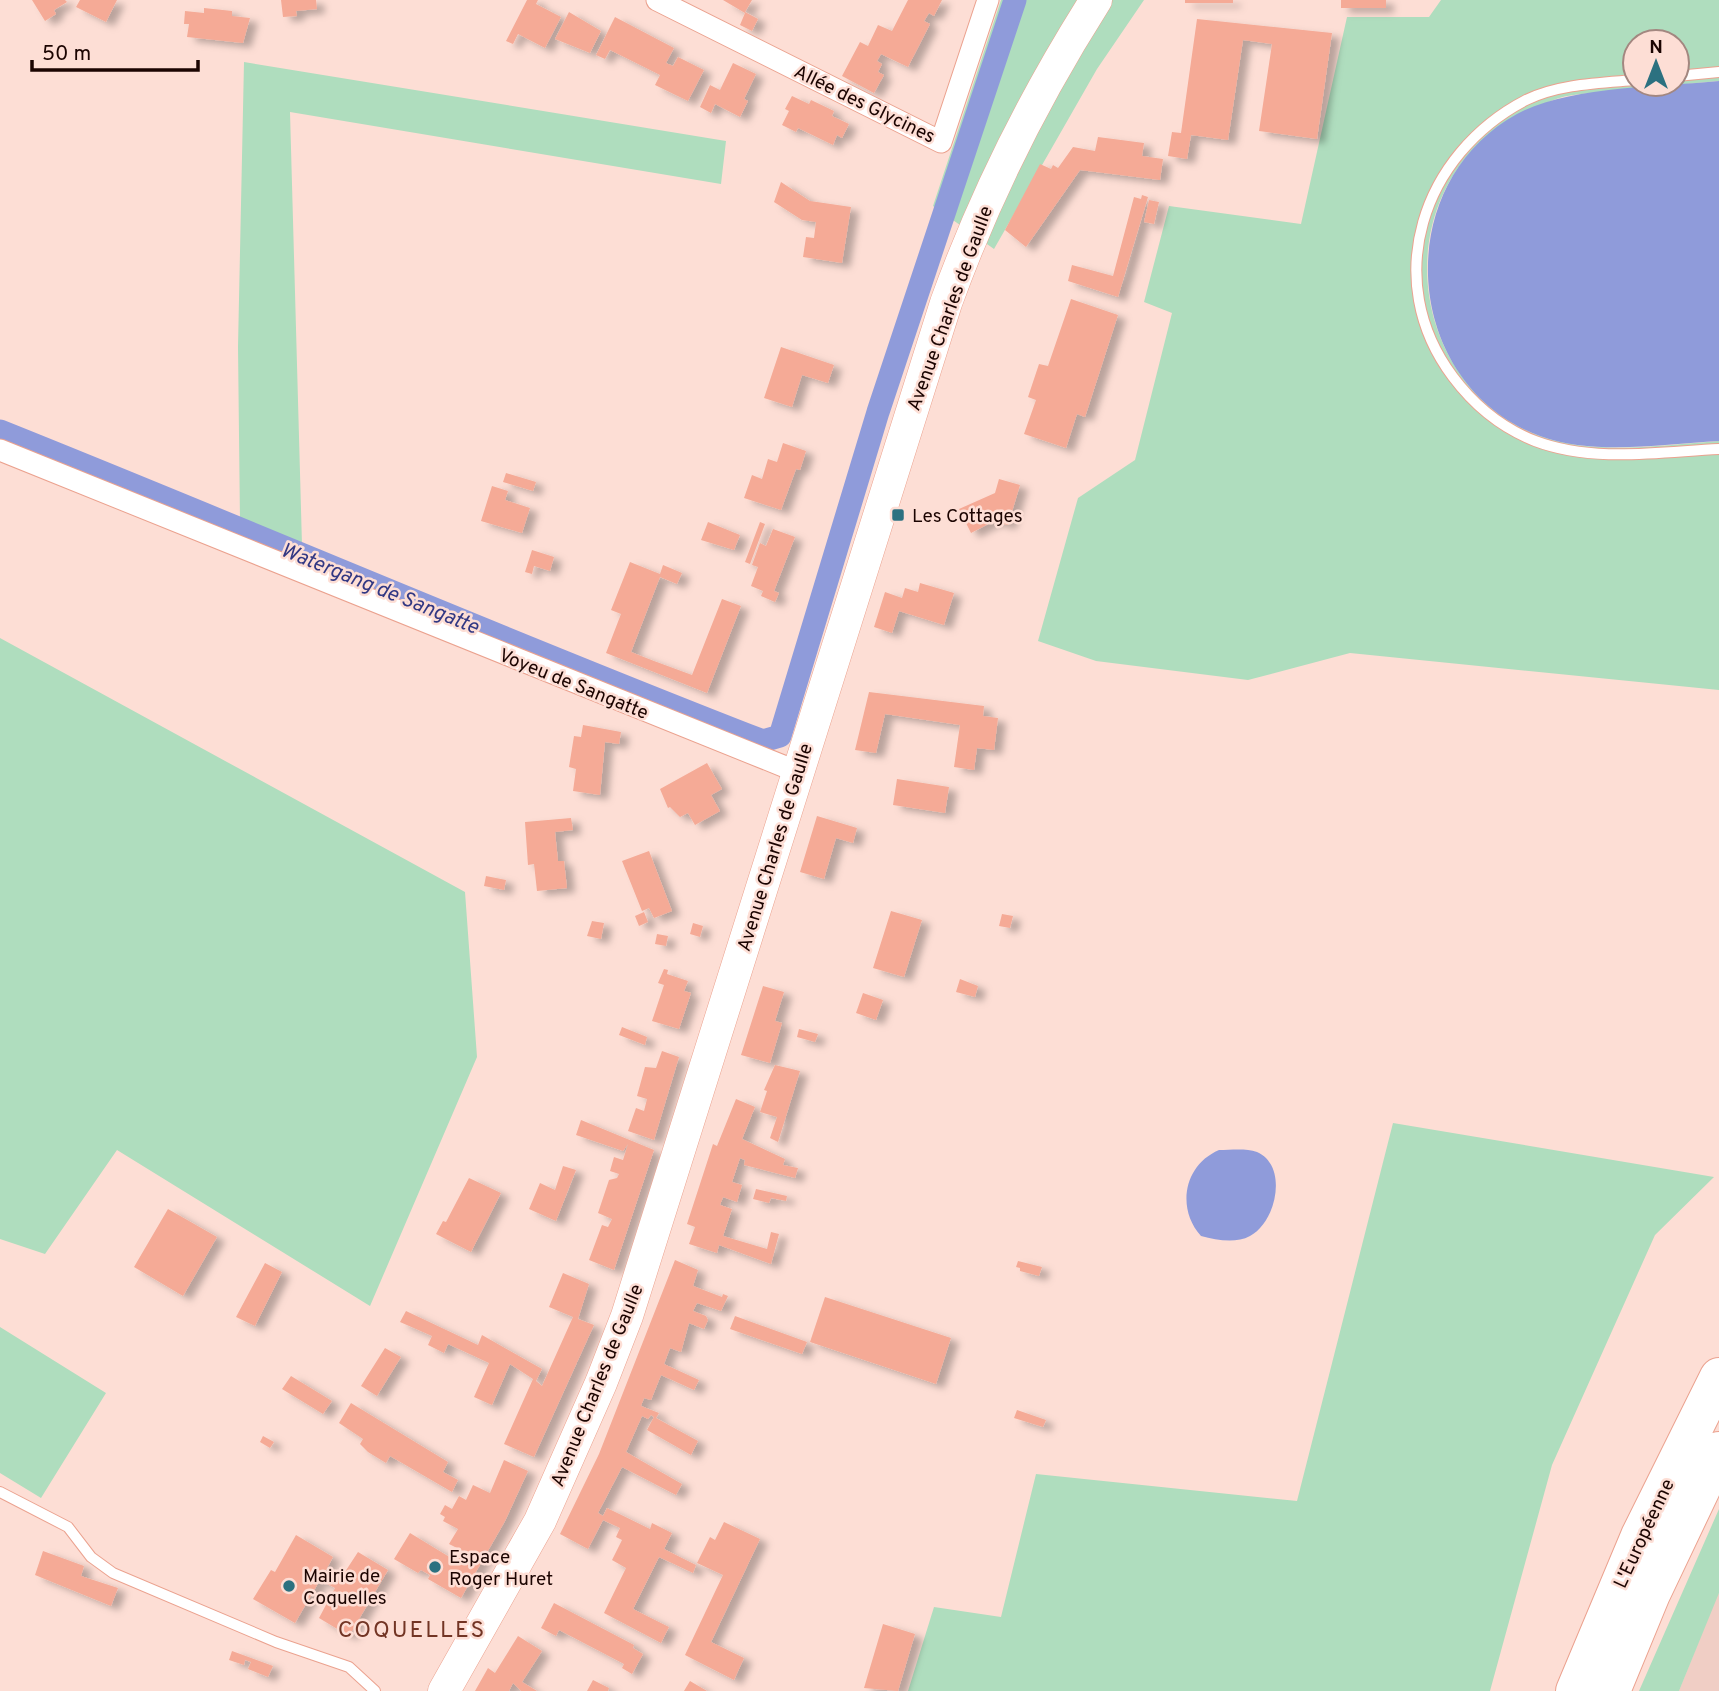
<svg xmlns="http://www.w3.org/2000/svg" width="1719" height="1691" font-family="Overpass,sans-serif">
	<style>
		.built { fill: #f0cec5 }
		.green { fill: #afddbe; fill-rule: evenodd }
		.water { fill: #8f9bda }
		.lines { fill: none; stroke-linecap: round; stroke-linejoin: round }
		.canal { stroke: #8f9bda; stroke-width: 23 }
		.building { fill: #f5aa96; filter: url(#shadow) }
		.service-casing { stroke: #eba28f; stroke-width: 12 }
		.minor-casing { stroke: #eba28f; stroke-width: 23 }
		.secondary-casing { stroke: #eba28f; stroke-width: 33 }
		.motorway-casing { stroke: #eba28f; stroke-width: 40 }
		.service { stroke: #fff; stroke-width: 10 }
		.minor { stroke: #fff; stroke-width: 21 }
		.secondary { stroke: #fff; stroke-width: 32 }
		.motorway { stroke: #fff; stroke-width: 38 }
		.poi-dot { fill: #2c7180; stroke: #fdded5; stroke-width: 2.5 }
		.labels { text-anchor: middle; stroke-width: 5; stroke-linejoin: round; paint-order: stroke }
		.street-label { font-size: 19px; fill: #1b0401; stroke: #fdded5 }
		.poi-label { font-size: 19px; fill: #1b0401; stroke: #fdded5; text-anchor: start }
		.water-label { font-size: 21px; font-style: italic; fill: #323883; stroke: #fdded5 }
		.quarter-label { font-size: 23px; letter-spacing: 2px; fill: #723424; stroke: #fdded5 }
	</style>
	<defs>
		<filter id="shadow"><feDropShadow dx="8" dy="4.5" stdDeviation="3.5" flood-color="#0004"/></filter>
	</defs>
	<rect width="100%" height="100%" fill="#fdded5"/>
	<!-- built -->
	<path class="built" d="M1719 1593V1691H1679L1716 1598Z"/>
	<!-- green -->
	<path class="green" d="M1001 0H1144L1097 69 994 249 933 206Z
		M1441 0H1719V81C1682 84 1645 88 1608 92 1590 94 1568 93 1551 101 1521 113 1489 130 1468 155 1391 246 1427 394 1540 436 1596 456 1661 445 1719 441V690L1350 653 1248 680 1096 661 1038 641 1078 498 1135 460 1172 313 1144 302 1169 206 1301 224 1347 17H1429ZM1635 42H1677V84H1635Z
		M244 62 726 141 721 184 290 112 302 545 240 521 238 347Z
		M0 638 465 892 477 1057 370 1306 117 1150 45 1254 0 1239Z
		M1393 1123 1714 1177 1655 1235 1552 1465 1490 1691H908L934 1607 1001 1617 1036 1474 1297 1501Z
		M0 1327 106 1393 41 1498 0 1473Z
		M1719 1509V1593L1679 1691H1639Z"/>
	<!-- water -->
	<path class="water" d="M1719 81V441C1661 444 1596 456 1540 436 1402 385 1388 185 1517 114 1569 86 1659 87 1719 81Z
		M1219 1150C1231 1150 1246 1148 1257 1152 1289 1166 1276 1223 1250 1236 1235 1244 1217 1240 1201 1236 1176 1208 1184 1165 1219 1150Z"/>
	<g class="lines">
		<!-- canal -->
		<path class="canal" d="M0 431C255 533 507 642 763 741L780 736 878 412 1015 0"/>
	</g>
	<!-- building -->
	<path class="building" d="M32 0H65L67 2 54 10 56 14 45 21Z
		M80 0H117L106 22 76 7Z
		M281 0H316L317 9 296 11 297 16 283 17Z
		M527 0H538L536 4 561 17 545 48 518 34 513 44 506 41Z
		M723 0H752L745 12 758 19 752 31 740 25 745 13Z
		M908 0H942L934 16 929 13 924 21 930 24 908 67 881 54 877 61 882 64 878 72 884 75 874 93 842 76 860 42 868 46 878 25 892 31Z
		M1185 0H1233V3H1185Z
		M1341 0H1386V8H1341Z
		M204 8 232 11V16L250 18 243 43 187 37 189 24H184L185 11 204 13Z
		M569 12 601 31 590 53 555 39Z
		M615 17 674 48 666 63 673 66 678 57 704 70 688 101 655 85 660 75 610 50 605 59 596 55Z
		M1197 19 1332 33 1317 139 1259 131 1272 44 1243 40 1228 140 1191 135 1187 159 1168 156 1172 132 1181 133Z
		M733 63 756 74 744 99 748 101 740 117 715 104 711 113 700 107 710 85 720 90Z
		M792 96 809 104 811 100 834 111 832 116 849 124 842 138 837 135 833 145 798 128 796 132 782 125 789 111 785 109Z
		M1098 137 1144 143 1142 156 1163 159 1160 180 1080 170 1026 247 1005 230 1040 164 1051 169 1053 165 1058 168 1073 147 1095 151Z
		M781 182 810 201 851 207 842 263 803 257 806 237 814 238 816 222 802 220 774 202Z
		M1142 195 1148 197 1118 297 1068 281 1072 265 1113 276 1134 197 1141 199Z
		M1149 200 1159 202 1154 224 1144 222Z
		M1071 299 1118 315 1085 417 1077 414 1066 448 1024 434 1036 400 1028 397 1039 364 1048 366Z
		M781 347 834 365 828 383 802 375 792 407 764 398Z
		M783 443 806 451 800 470 796 469 781 510 744 498 752 475 762 479 768 459 777 462Z
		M506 473 536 482 533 491 503 482Z
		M999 479 1020 485 1008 525 994 521 971 533 959 509 995 493Z
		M492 486 508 491 505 500 530 508 522 533 481 521Z
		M708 522 740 535 734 550 701 540Z
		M760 522 765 524 750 564 745 562Z
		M773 529 795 537 774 591 779 593 775 602 761 596 763 591 751 586 758 567 752 565 760 543 766 546Z
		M532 550 554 557 550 571 534 566 532 574 525 572Z
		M630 562 660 574 663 565 682 573 677 584 660 577 631 652 654 661 692 675 722 599 741 606 707 693 606 653 621 614 611 610Z
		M920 583 954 593 944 625 899 611 892 633 874 627 885 592 902 598 905 588 918 592Z
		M869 692 984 706 983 716 998 718 994 750 977 748 974 770 954 767 960 725 885 714 876 753 855 750Z
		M583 725 621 732 619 744 605 742 600 795 573 791 576 769 569 767 574 736 581 737Z
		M707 763 722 789 711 795 720 811 695 825 688 813 680 817 670 807 668 808 660 789Z
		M897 779 949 787 945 813 893 805Z
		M817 816 857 828 853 843 836 838 824 879 800 872Z
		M571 818 573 830 555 832 558 861H564L567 888 537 891 534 864 528 865 525 822Z
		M649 851 672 911 654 918 649 908 642 911 622 861Z
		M486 876 506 880 504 890 484 886Z
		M891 911 922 920 904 977 873 968Z
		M644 912 648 922 639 926 635 916Z
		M1002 914 1013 916 1010 928 999 926Z
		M592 921 604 923 601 939 587 936Z
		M693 923 703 926 700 937 690 934Z
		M657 934 668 936 666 946 655 944Z
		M664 969 668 970 667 974 688 981 684 991 691 993 679 1029 652 1021 664 985 658 983Z
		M960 979 978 986 975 997 956 992Z
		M763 986 784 992 775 1021 782 1023 770 1063 741 1055Z
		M863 993 883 1000 876 1020 856 1013Z
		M622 1027 647 1037 645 1045 619 1035Z
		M799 1029 818 1034 815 1042 797 1037Z
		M662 1051 679 1057 654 1140 628 1131 636 1108 644 1111 647 1099 637 1096 645 1067 656 1068Z
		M775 1065 800 1071 778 1142 770 1138 777 1117 760 1112 767 1091 764 1090Z
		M736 1099 755 1107 742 1139 785 1159 783 1165 798 1168 795 1178 744 1165 745 1160 740 1158 732 1182 742 1185 737 1202 723 1197 720 1205 732 1209 723 1236 767 1249 771 1232 779 1234 771 1264 719 1245 717 1253 689 1244 695 1227 687 1224 713 1144 717 1146Z
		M581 1120 654 1150 614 1270 589 1260 602 1225 608 1227 612 1219 598 1213 609 1180 617 1178 619 1174 610 1171 614 1157 623 1160 628 1144 623 1151 576 1135Z
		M563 1166 576 1170 556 1221 529 1209 540 1183 555 1190Z
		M469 1178 501 1193 471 1252 436 1234 443 1221 446 1222Z
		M756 1189 787 1196 786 1201 771 1198 769 1203 753 1199Z
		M168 1209 217 1237 183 1296 134 1267Z
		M675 1260 698 1270 693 1286 722 1297 723 1294 728 1296 721 1311 697 1303 693 1311 706 1316 708 1320 704 1329 689 1323 681 1352 670 1348 664 1364 699 1380 694 1390 661 1375 651 1400 644 1398 641 1406 659 1413 656 1418 698 1441 691 1455 647 1430 654 1417 651 1415 648 1419 642 1416 626 1452 682 1484 676 1495 622 1467 598 1513 603 1516 607 1508 650 1529 652 1523 672 1533 664 1549 696 1565 693 1573 659 1557 633 1609 669 1627 661 1643 604 1613 626 1568 612 1560 622 1540 616 1537 620 1528 603 1520 588 1549 560 1534 599 1454Z
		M1018 1261 1042 1267 1039 1276 1020 1271V1268L1016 1267Z
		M265 1263 282 1272 255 1326 236 1317Z
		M563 1273 589 1284 578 1319 594 1325 534 1457 504 1444 533 1379 510 1364 492 1405 474 1397 489 1363 448 1344 444 1353 428 1345 432 1336 400 1322 406 1311 478 1345 482 1335 542 1369 536 1381 542 1386 573 1317 549 1307Z
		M825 1297 951 1338 936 1384 810 1342Z
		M735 1316 807 1342 802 1354 730 1329Z
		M385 1348 401 1357 377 1396 361 1386Z
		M291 1376 332 1401 323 1414 282 1389Z
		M351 1403 448 1462 443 1472 458 1480 452 1492 390 1456 386 1463 368 1452 360 1444 363 1439 339 1423Z
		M1017 1410 1046 1420 1043 1427 1014 1418Z
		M263 1436 274 1442 270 1448 260 1442Z
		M504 1460 528 1471 505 1521 461 1598 428 1579 430 1575 421 1570 418 1573 394 1559 410 1533 456 1561 463 1551 449 1544 458 1529 443 1521 445 1517 440 1514 445 1505 452 1509 459 1496 466 1500 473 1485 490 1493Z
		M724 1522 760 1539 711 1642 744 1658 734 1680 685 1655 723 1575 697 1563 710 1537 715 1540Z
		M296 1535 333 1557 325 1572 339 1581 358 1552 388 1570 349 1636 319 1618 335 1588 320 1580 295 1623 253 1599 271 1570 275 1572Z
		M43 1551 84 1566 81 1576 118 1588 111 1606 35 1575Z
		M554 1603 634 1645 633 1648 643 1654 632 1674 622 1668 624 1664 559 1630 556 1636 541 1628Z
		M883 1624 915 1634 898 1691 864 1688Z
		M518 1636 542 1651 522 1682 537 1691H521L513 1683 509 1691H475L488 1668 495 1673Z
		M232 1651 273 1666 268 1677 248 1669 251 1662 245 1660 244 1665 229 1660Z
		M593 1680 609 1688 608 1691H587Z
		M690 1681 707 1691H684Z"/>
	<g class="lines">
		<!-- service casing -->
		<g class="service-casing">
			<path id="service" d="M1677 76 1719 72
				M1635 80C1600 83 1558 84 1526 100 1422 154 1380 280 1453 377 1474 405 1502 428 1535 441 1593 463 1659 452 1719 449
				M0 1492 68 1527 91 1557 113 1573 276 1642 349 1667 375 1691"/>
		</g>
		<!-- minor casing -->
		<g class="minor-casing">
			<path id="minor" d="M657 0 941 142 988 0
				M0 450 798 772"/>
		</g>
		<!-- secondary casing -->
		<g class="secondary-casing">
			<path id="secondary" d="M444 1691 540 1521 601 1383 627 1316 946 303C985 195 1035 96 1096 0"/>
		</g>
		<!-- motorway casing -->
		<g class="motorway-casing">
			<path id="motorway" d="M1575 1691 1640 1536 1719 1377
				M1611 1691 1651 1594 1719 1451"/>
		</g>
		<!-- service -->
		<use href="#service" class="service"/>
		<!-- minor -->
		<use href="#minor" class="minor"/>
		<!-- secondary -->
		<use href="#secondary" class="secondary"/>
		<!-- motorway -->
		<use href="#motorway" class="motorway"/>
	</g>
	<!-- markers -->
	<g class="poi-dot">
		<rect x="891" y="508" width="14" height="14" rx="3.5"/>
		<circle cx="435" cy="1567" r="7"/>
		<circle cx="289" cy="1586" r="7"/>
	</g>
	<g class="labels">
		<!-- street labels -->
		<g class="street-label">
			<text transform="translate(865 103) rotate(26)" y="7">Allée des Glycines</text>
			<text transform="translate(949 308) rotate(-70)" y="7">Avenue Charles de Gaulle</text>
			<text transform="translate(574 683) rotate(22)" y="7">Voyeu de Sangatte</text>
			<text transform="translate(774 847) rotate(-73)" y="7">Avenue Charles de Gaulle</text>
			<text transform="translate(596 1385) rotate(-68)" y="7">Avenue Charles de Gaulle</text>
			<text transform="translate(1643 1533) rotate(-65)" y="7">L'Européenne</text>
		</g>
		<!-- poi labels -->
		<g class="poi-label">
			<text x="912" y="522">Les Cottages</text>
			<text x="449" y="1563">Espace<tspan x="449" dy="22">Roger Huret</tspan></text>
			<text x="303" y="1582">Mairie de<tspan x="303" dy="22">Coquelles</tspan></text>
		</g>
		<!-- water labels -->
		<g class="water-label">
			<text transform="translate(380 588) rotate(22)" y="7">Watergang de Sangatte</text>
		</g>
		<!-- quarter labels -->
		<g class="quarter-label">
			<text x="412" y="1637">COQUELLES</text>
		</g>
	</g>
	<!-- north arrow -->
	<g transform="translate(1656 63)"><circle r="33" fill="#fdded5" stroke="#a38780" stroke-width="2"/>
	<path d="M0-5L12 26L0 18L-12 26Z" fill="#2c7180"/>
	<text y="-10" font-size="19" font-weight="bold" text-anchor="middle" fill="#1b0401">N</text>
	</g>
	<!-- scale -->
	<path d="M32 60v10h166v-10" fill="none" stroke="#1b0401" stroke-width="3.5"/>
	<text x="42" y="60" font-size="21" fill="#1b0401" stroke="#fdded5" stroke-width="5" paint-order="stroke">50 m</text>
</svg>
